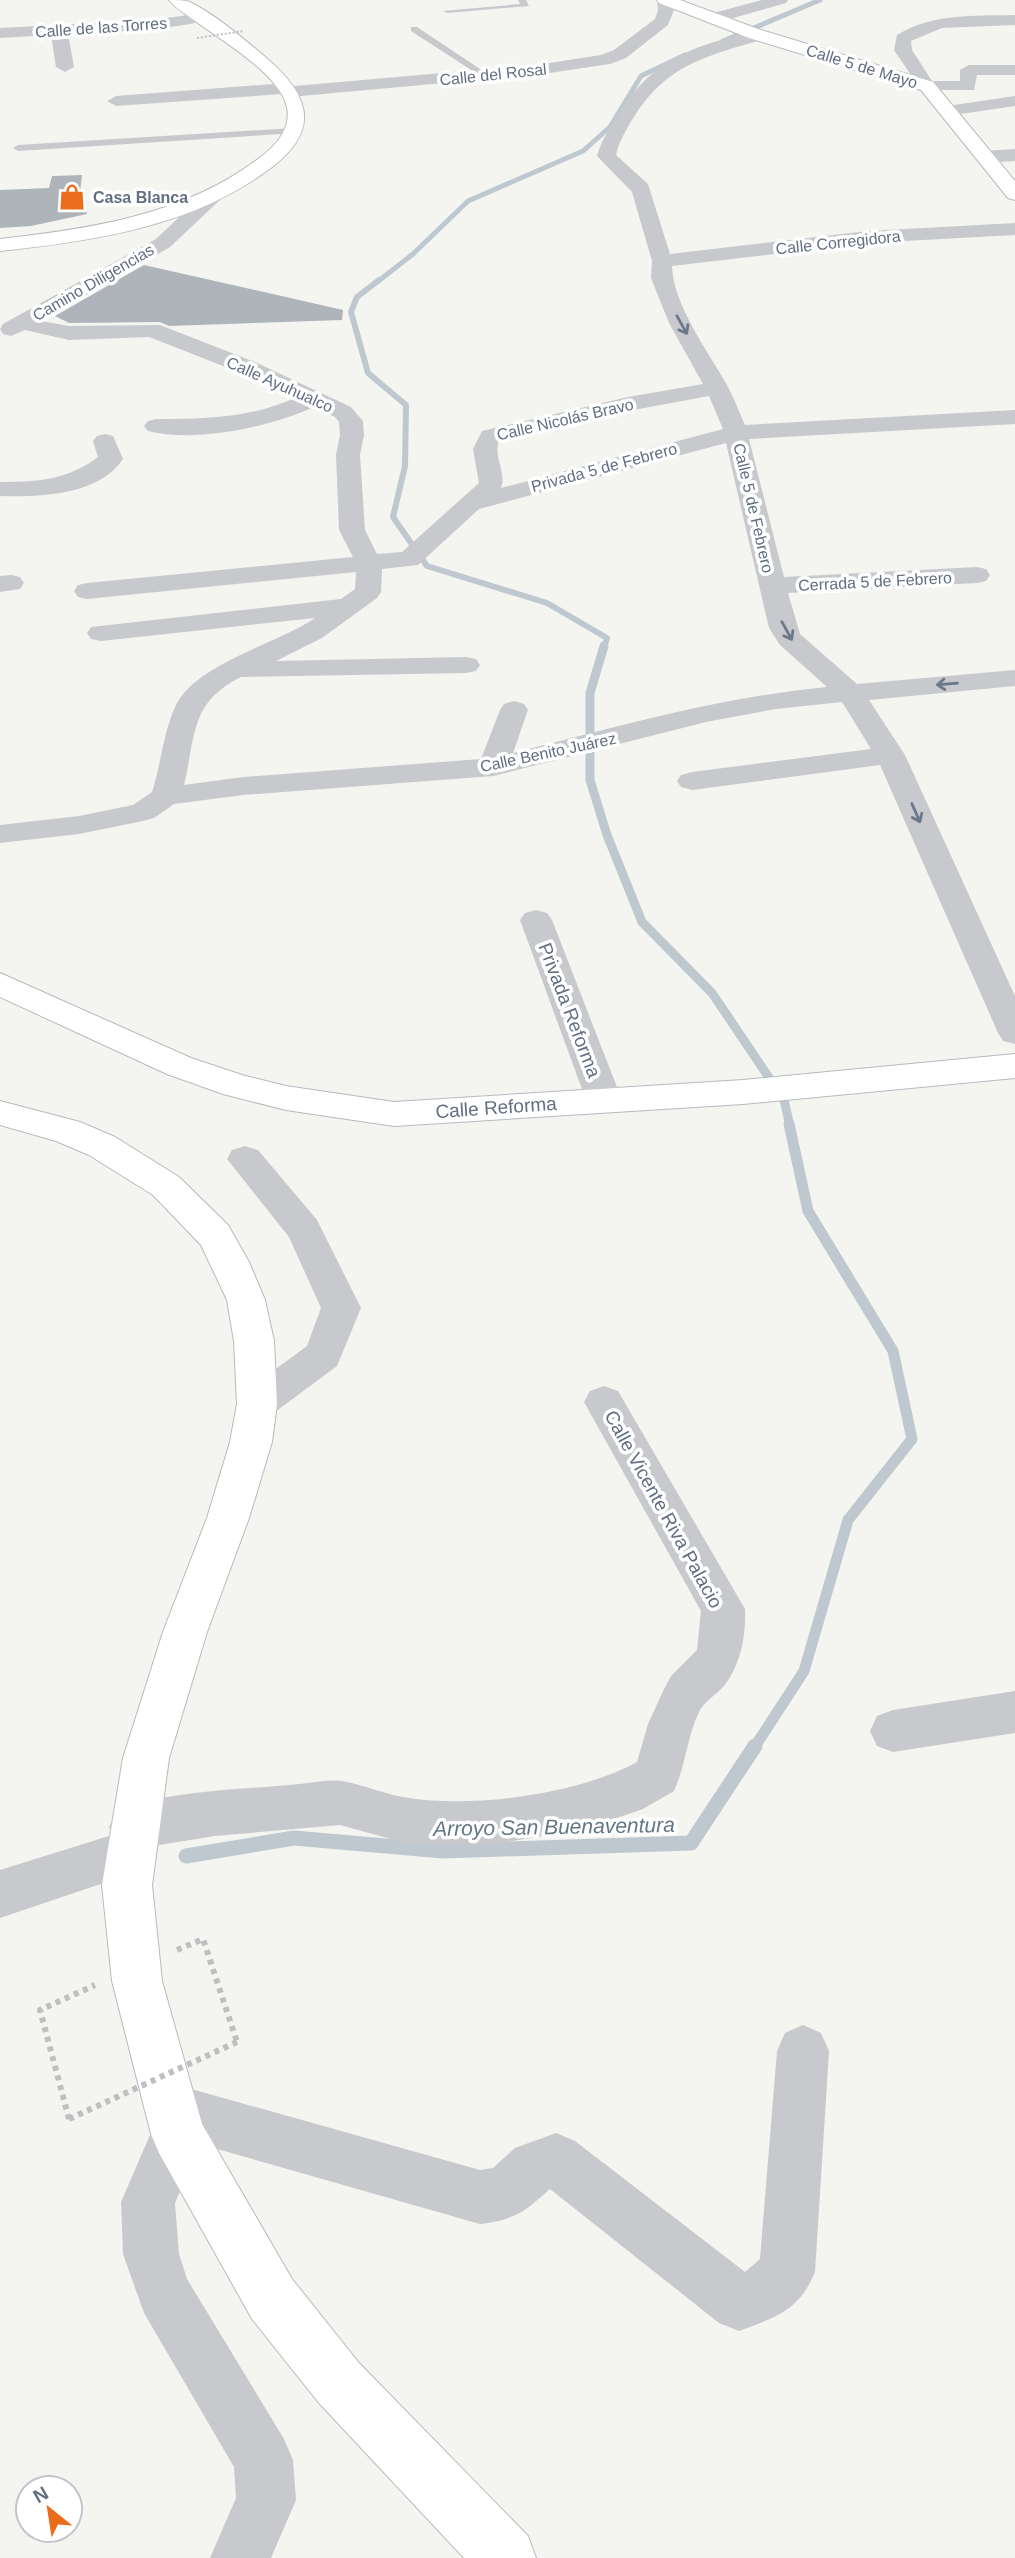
<svg xmlns="http://www.w3.org/2000/svg" width="1015" height="2558" font-family="Helvetica,sans-serif">
	<style>
		.lines { fill: none; stroke-linecap: round; stroke-linejoin: round }
		.stream-far4 { stroke: #bfc8cf; stroke-width: 5 }
		.stream-far3 { stroke: #bfc8cf; stroke-width: 6 }
		.stream-far2 { stroke: #bfc8cf; stroke-width: 9 }
		.stream-far1 { stroke: #bfc8cf; stroke-width: 11 }
		.stream { stroke: #bfc8cf; stroke-width: 15 }
		.building { fill: #afb4bb }
		.secondary-casing { stroke: #b6babf; stroke-width: 2 }
		.primary-casing { stroke: #b7babe; stroke-width: 2 }
		.path { stroke: #bebfc1; stroke-width: 6; stroke-dasharray: 5 5; stroke-linecap: butt }
		.lane { fill: #c7c9cd; fill-rule: evenodd }
		.street { fill: #c7c9cd; fill-rule: evenodd }
		.secondary { fill: #fff; fill-rule: evenodd }
		.primary { fill: #fff; fill-rule: evenodd }
		.path-bridge-far1 { stroke: #bebfc1; stroke-width: 2; stroke-dasharray: 2 2; stroke-linecap: butt }
		.path-bridge { stroke: #bebfc1; stroke-width: 6; stroke-dasharray: 5 5; stroke-linecap: butt }
		.oneway { stroke: #6c788a }
		.labels { text-anchor: middle; stroke-width: 7; stroke-linejoin: round; paint-order: stroke }
		.far-street-label { font-size: 16px; fill: #626f83; stroke: #fff }
		.far-poi-label { font-size: 16px; font-weight: bold; fill: #626f83; stroke: #fff; text-anchor: start }
		.street-label { font-size: 19px; fill: #626f83; stroke: #fff }
		.water-label { font-size: 21px; font-style: italic; fill: #637887; stroke: #fff }
	</style>
	<rect width="100%" height="100%" fill="#f4f5f0"/>
	<g class="lines">
		<!-- stream-far4 -->
		<path class="stream-far4" d="M723 41 820 0
			M377 282 413 254 468 201 583 151 610 127 641 76 685 55"/>
		<!-- stream-far3 -->
		<path class="stream-far3" d="M379 280 357 297 351 312 368 373 406 405 405 466 393 517 427 566 547 603 607 638 604 648"/>
		<!-- stream-far2 -->
		<path class="stream-far2" d="M604 646 590 693V780L607 835 642 922 712 993 784 1100 790 1126"/>
		<!-- stream-far1 -->
		<path class="stream-far1" d="M754 1748 804 1671 848 1520 912 1439 893 1351 808 1211 789 1124"/>
		<!-- stream -->
		<path class="stream" d="M186 1856 294 1838 443 1851 691 1843 755 1746"/>
	</g>
	<!-- building -->
	<path class="building" d="M82 175 80 192 87 214 31 226 0 228V190L49 188 52 176Z
		M144 265 343 310 342 320 169 326 160 322 69 323 55 316Z"/>
	<g class="lines">
		<!-- secondary casing -->
		<g class="secondary-casing">
			<path id="secondary" d="M657 0H680L761 30 933 82 1015 181V200L1008 198 921 90 749 38 659 3Z
				M0 973 191 1058 242 1075 286 1086 394 1102 743 1080 1015 1054V1078L743 1104 394 1126 286 1110 223 1094 167 1074 0 997Z"/>
		</g>
		<!-- primary casing -->
		<g class="primary-casing">
			<path id="primary" d="M169 0C176 0 184 0 190 2 216 15 241 37 263 55 307 92 324 127 272 167 195 226 95 241 0 251V239C90 229 184 215 258 159 276 146 295 126 285 101 274 72 223 41 198 23 189 16 176 9 169 0Z
				M0 1101 80 1122 115 1137 179 1177 228 1225 249 1262 265 1300 274 1341 277 1404 272 1442 249 1518 207 1632 169 1758 152 1885 162 1981 202 2124 292 2279 359 2363 528 2536 536 2558H464L319 2403 252 2319 159 2153 151 2134 112 1981 102 1885 123 1758 163 1632 207 1518 230 1442 237 1404 234 1341 227 1300 201 1245 153 1195 89 1155 56 1141 0 1125Z"/>
		</g>
		<!-- path -->
		<path class="path" d="M177 1950 203 1939 237 2042
			M69 2119 40 2010 95 1985"/>
		<!-- lane -->
		<path class="lane" d="M518 0H526L529 6 447 13 443 11 520 4Z
			M411 27H417L489 75 482 77 411 31Z
			M294 128 299 131 297 133 18 151 13 148 18 145Z"/>
		<!-- street -->
		<path class="street" d="M657 0H673L674 10 668 25 626 58 610 64 543 74 290 97 282 94 116 106 107 101 116 96 287 83 295 86 543 64 601 55 614 50 655 19 658 10Z
			M762 0H788L786 3 712 24 704 19 706 15Z
			M202 13 210 18 208 21 153 30 68 34 74 67 65 72 56 67 51 35 0 38V28L153 20Z
			M1015 15V25L942 28 911 41 912 50 932 81H960V70L969 65H1015V75H977L974 90H921L894 50 897 35C933 13 974 16 1015 15Z
			M759 30 765 31 767 35 765 39C690 60 653 71 618 147L616 155 648 184 670 254 868 231 1015 223V235L868 243 672 266C673 305 708 351 727 385 734 398 739 412 745 425L1015 410V424L749 439 784 577 977 567 986 569 990 575 986 581 977 583 788 593 800 634 857 684 1015 670V686L869 700 905 755 1015 996V1044L1003 1041 998 1033 880 765 692 790 681 787 677 781 681 775 692 772 871 749 842 702 776 709 706 722 493 776 243 795 174 804 154 818 143 821 79 834 0 843V825L79 816 133 805 152 792C161 764 163 734 175 707 194 664 275 645 315 618L101 641 91 639 87 633 91 627 341 599 355 589 356 572 87 599 78 597 74 591 78 585 87 583 353 557 339 530 336 455 340 435 339 422 335 417 314 407C270 427 195 443 148 431L144 426 148 421 156 419C205 419 250 418 295 398L241 373 149 337 69 340 25 330 11 336 3 334 0 329 3 324 156 239 207 191H221L224 195 221 199 170 247 41 321 69 326 160 325 257 363 351 407 363 421 364 435 360 455 365 530 377 554 402 552 479 483 473 449 482 431 628 397 703 384 669 323 651 278 652 261 632 192 597 156C601 140 611 127 619 113 656 55 696 46 759 30ZM709 396 723 429 501 488C507 472 493 458 499 441L628 411ZM726 443 769 628 780 645 827 687C720 697 617 727 513 753L528 710 524 704 514 701 504 704 500 710 481 759 243 777 184 785C196 735 190 702 241 677L466 673 476 671 480 665 476 659 466 657 276 661 322 638 377 598 381 592 382 569 418 565 479 509Z
			M1015 96V106L947 116 938 111 947 106Z
			M1015 149V161L983 163 974 157 983 151Z
			M105 434 113 436 123 459C98 496 40 497 0 496V482C37 482 68 480 98 457L93 441 97 436Z
			M11 575 20 577 24 583 20 589 0 592V576Z
			M536 910 547 913 552 920 622 1100 617 1109 604 1112 591 1109 586 1100 520 920 525 913Z
			M245 1146 258 1150 317 1220 361 1308 337 1366 271 1415 257 1420 243 1415 237 1404 243 1393 307 1346 321 1308 289 1237 227 1159 232 1150Z
			M604 1386 618 1391 745 1609C746 1636 741 1664 724 1686 715 1696 704 1701 698 1714 687 1739 685 1767 674 1791L643 1809 585 1829 482 1846 409 1844 340 1825 215 1836 153 1846 155 1852 148 1868 0 1918V1870L112 1835 109 1827 116 1811C167 1791 234 1790 289 1785 306 1784 326 1779 342 1781 365 1785 386 1795 409 1798 475 1808 579 1794 637 1762L648 1724 664 1689 671 1676 697 1650 701 1611 584 1402 590 1391Z
			M1015 1691V1733L893 1752 877 1746 870 1731 877 1716 893 1710Z
			M803 2025 821 2033 829 2051 815 2272C799 2311 776 2317 739 2331L719 2323 550 2189C523 2213 516 2219 480 2224L200 2144 175 2203 179 2254 187 2279 284 2439 293 2460 296 2500 271 2558H210L236 2498 234 2467 144 2313 123 2254 121 2202 153 2128 144 2109 151 2090 170 2083 480 2170 493 2168 515 2148 556 2133 575 2141 745 2272 760 2259 777 2051 785 2033Z"/>
		<!-- secondary -->
		<use href="#secondary" class="secondary"/>
		<!-- primary -->
		<use href="#primary" class="primary"/>
		<!-- path-bridge-far1 -->
		<path class="path-bridge-far1" d="M197 38 244 31"/>
		<!-- path-bridge -->
		<path class="path-bridge" d="M69 2119 237 2042"/>
	</g>
	<!-- one-way arrows -->
	<defs><path id="oneway-shaft" d="M-6 0H5M1.5-3L5.5 0L1.5 3" fill="none" stroke-width="1.6" stroke-linecap="round" stroke-linejoin="round" transform="scale(1.75)"/></defs>
	<g class="oneway">
		<use href="#oneway-shaft" transform="translate(682 325) rotate(61)"/>
		<use href="#oneway-shaft" transform="translate(787 631) rotate(61)"/>
		<use href="#oneway-shaft" transform="translate(947 684) rotate(175)"/>
		<use href="#oneway-shaft" transform="translate(916 813) rotate(66)"/>
	</g>
	<!-- icons -->
	<defs>
		<g id="shop-bare" transform="scale(2.1)"><path d="M-5-2.5h2.3a2.7 3.5 0 0 1 5.4 0H5L5.5 6h-11ZM-1.5-2.5h3a1.5 2.3 0 0 0-3 0Z" fill="#eb6c1a" stroke="#fff" stroke-width="2.5" paint-order="stroke"/></g>
	</defs>
	<g fill-rule="evenodd">
		<use href="#shop-bare" x="72" y="197"/>
	</g>
	<g class="labels">
		<!-- far-street labels -->
		<g class="far-street-label">
			<text transform="translate(101 27) rotate(-4)" y="6">Calle de las Torres</text>
			<text transform="translate(862 66) rotate(17)" y="6">Calle 5 de Mayo</text>
			<text transform="translate(493 74) rotate(-6)" y="6">Calle del Rosal</text>
			<text transform="translate(838 242) rotate(-6)" y="6">Calle Corregidora</text>
			<text transform="translate(93 282) rotate(-30)" y="6">Camino Diligencias</text>
			<text transform="translate(280 384) rotate(24)" y="6">Calle Ayuhualco</text>
			<text transform="translate(565 419) rotate(-13)" y="6">Calle Nicolás Bravo</text>
			<text transform="translate(604 467) rotate(-15)" y="6">Privada 5 de Febrero</text>
			<text transform="translate(754 508) rotate(77)" y="6">Calle 5 de Febrero</text>
			<text transform="translate(875 581) rotate(-3)" y="6">Cerrada 5 de Febrero</text>
			<text transform="translate(548 752) rotate(-12)" y="6">Calle Benito Juárez</text>
		</g>
		<!-- far-poi labels -->
		<g class="far-poi-label">
			<text x="93" y="203">Casa Blanca</text>
		</g>
		<!-- street labels -->
		<g class="street-label">
			<text transform="translate(570 1010) rotate(69)" y="7">Privada Reforma</text>
			<text transform="translate(496 1107) rotate(-4)" y="7">Calle Reforma</text>
			<text transform="translate(664 1509) rotate(61)" y="7">Calle Vicente Riva Palacio</text>
		</g>
		<!-- water labels -->
		<g class="water-label">
			<text transform="translate(554 1827) rotate(-1)" y="7">Arroyo San Buenaventura</text>
		</g>
	</g>
	<!-- north arrow -->
	<g transform="translate(49 2509) rotate(330)"><circle r="33" fill="#ffffff" stroke="#c0c5cd" stroke-width="2"/>
	<path d="M0-5L12 26L0 18L-12 26Z" fill="#eb6c1a"/>
	<text y="-10" font-size="19" font-weight="bold" text-anchor="middle" fill="#626f83">N</text>
	</g>
</svg>
